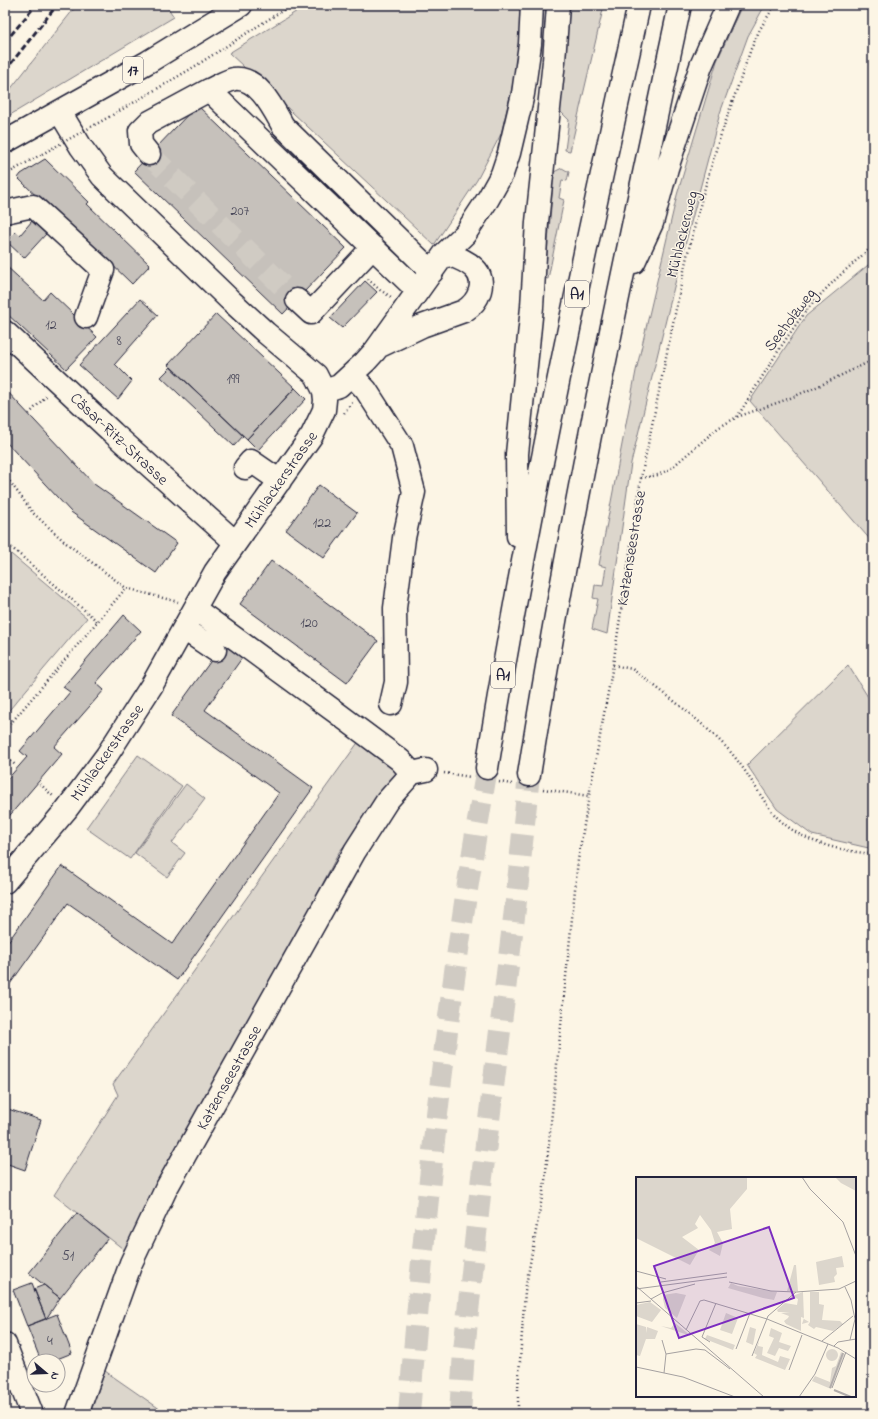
<svg xmlns="http://www.w3.org/2000/svg" width="878" height="1419" font-family="'Indie Flower',sans-serif">
	<style>
		.green { fill: #dcd6cc; stroke: #7f7c84 }
		.building { fill: #c6c1bb; stroke: #22223b }
		.lines { fill: none; stroke-linecap: round; stroke-linejoin: round }
		.minor-tunnel { stroke: #d0cbc3; stroke-width: 22; stroke-dasharray: 22 11; stroke-linecap: butt }
		.highway-tunnel { stroke: #d0cbc3; stroke-width: 22; stroke-dasharray: 22 11; stroke-linecap: butt }
		.minor-casing { stroke: #22223b; stroke-width: 25 }
		.major-casing { stroke: #22223b; stroke-width: 25 }
		.highway-casing { stroke: #22223b; stroke-width: 25 }
		.path { stroke: #22223b; stroke-width: 2.5; stroke-dasharray: 1 3; stroke-linecap: butt }
		.minor { stroke: #fcf5e5; stroke-width: 22 }
		.major { stroke: #fcf5e5; stroke-width: 22 }
		.highway { stroke: #fcf5e5; stroke-width: 22 }
		.rail { stroke: #22223b; stroke-width: 3; stroke-dasharray: 6 3; stroke-linecap: butt }
		.path-bridge { stroke: #22223b; stroke-width: 2.5; stroke-dasharray: 1 3; stroke-linecap: butt }
		.labels { text-anchor: middle; stroke-width: 3; stroke-linejoin: round; paint-order: stroke }
		.number-label { font-size: 14px; fill: #4b4a5b }
		.shield { fill: #fcf5e5; stroke: #63616e; stroke-width: 1 }
		.shield-label { font-size: 15px; font-weight: bold; fill: #22223b }
		.street-label { font-size: 16px; fill: #22223b; stroke: #fcf5e5 }
		.inset-river { fill: none; stroke: #b2adab; stroke-width: 2 }
		.inset-road { fill: none; stroke: #a5a1a1; stroke-width: 1 }
		.view { fill: #7b2cbf; fill-opacity: 0.15; stroke: #7b2cbf; stroke-width: 2 }
		.inset-edge { fill: none; stroke: #22223b; stroke-width: 2 }
	</style>
	<rect width="100%" height="100%" fill="#fcf5e5"/>
	<filter id="ink" filterUnits="userSpaceOnUse"><feTurbulence type="fractalNoise" baseFrequency=".025" numOctaves="2"/><feDisplacementMap in="SourceGraphic" scale="8" xChannelSelector="R" yChannelSelector="G"/><feConvolveMatrix kernelMatrix="1 2 1 2 8 2 1 2 1" color-interpolation-filters="sRGB"/></filter>
	<g filter="url(#ink)">
		<!-- green -->
		<path class="green" d="M77 5H166L174 17 5 118V96Z
			M307 5H524L517 67 501 134 477 180 434 245 229 53Z
			M570 5H604L570 151 565 150 569 120 560 111Z
			M742 5H765L748 36 720 113 674 287 631 463 607 634 592 629 598 599 593 598 595 585 603 586 606 567 599 565 636 371 677 195 717 61Z
			M562 168 569 172 567 181 562 180 559 198 564 200 548 279 545 278 554 172Z
			M873 261V543L750 401 806 316Z
			M5 549 87 618 5 715Z
			M848 665 873 705V849L812 835 777 809 747 765Z
			M362 737 401 777 339 852 250 1025 127 1252 54 1195 118 1095 113 1084Z
			M138 755 182 786 130 859 86 828Z
			M186 784 205 799 172 843 185 853 167 877 135 853Z
			M105 1371 167 1414H90Z"/>
		<!-- building -->
		<path class="building" d="M197 105 346 248 283 314 134 171Z
			M45 159 89 202 87 204 150 265 132 284 69 223 66 225 18 178 21 174Z
			M32 221 46 234 24 258 6 241 16 231 20 235Z
			M5 265 43 300 50 292 97 337 66 369 5 312Z
			M365 281 377 292 342 328 330 318Z
			M140 299 158 315 115 364 132 381 118 399 79 365Z
			M216 314 295 388 247 439 168 365Z
			M171 367 243 436 234 446 161 377Z
			M295 388 306 399 258 450 247 439Z
			M5 389 94 484 177 543 156 573 71 512 5 441Z
			M319 485 357 513 324 558 286 530Z
			M271 561 378 641 347 683 240 604Z
			M124 615 141 631 96 683 104 690 54 747 62 754 5 821V782L27 757 20 751 70 692 63 687Z
			M223 644 242 658 205 710 313 788 177 980 68 903 5 991V946L62 866 172 944 279 793 171 716Z
			M5 1108 41 1120 25 1170 5 1163Z
			M77 1213 108 1238 60 1298 29 1273Z
			M32 1283 46 1319 27 1326 13 1290Z
			M44 1285 60 1298 46 1319 34 1289Z
			M57 1314 72 1353 52 1361H41L27 1326Z"/>
		<g class="lines">
			<!-- minor-tunnel -->
			<path class="minor-tunnel" d="M149 154 297 300"/>
			<!-- highway-tunnel -->
			<path class="highway-tunnel" d="M409 1414C420 1274 433 1133 452 994 462 918 474 843 487 768
				M460 1414 464 1351 481 1185 516 901 529 775"/>
			<!-- minor casing -->
			<g class="minor-casing">
				<path id="minor" d="M209 90C216 87 226 81 234 79 258 76 274 110 283 126L432 272
					M149 154 141 144 140 131 148 123 209 90 418 291
					M5 212 33 206 103 270 86 317
					M297 300 311 313 373 247
					M5 332 113 433 235 542
					M380 346 422 326 464 311C479 302 488 281 474 268 466 260 455 257 445 253
					M352 375 366 390 402 446 414 492 404 538 395 608 396 682 391 704
					M324 391 339 386 365 362 375 351 445 253 465 234 488 199 502 174 509 153 523 94 530 44 532 5
					M245 468 251 461 280 481
					M195 609 337 713 400 760 412 773
					M184 629 215 650
					M5 882 66 810 107 755 152 685 215 572 312 435 324 410 325 400 324 391 316 375 266 333 229 299 102 176 81 147 60 112
					M5 1344 32 1414
					M77 1414 131 1263 166 1189 355 851 387 801 412 773 426 770"/>
			</g>
			<!-- major casing -->
			<g class="major-casing">
				<path id="major" d="M5 142 148 62 241 5"/>
			</g>
			<!-- highway casing -->
			<g class="highway-casing">
				<path id="highway" d="M634 262 652 223 667 168 701 66 728 5
					M518 536 517 454 532 307 537 222 554 61 558 5
					M487 768C528 512 583 258 639 5
					M529 775C570 516 625 261 680 5"/>
			</g>
			<!-- path -->
			<path class="path" d="M109 117 189 70 291 5
				M5 175 42 154
				M368 279 380 290 391 297
				M344 413 352 402
				M29 414 47 395
				M737 417C759 383 779 347 803 315 823 289 849 267 873 246
				M5 475 33 513 66 543 126 588 178 602
				M641 478 658 475 670 469 718 428 737 417 788 399 821 385 873 360
				M5 542 97 621
				M613 665 632 669 639 674C669 697 700 720 726 747 744 766 755 788 770 809 794 841 835 850 873 854
				M5 730 126 588
				M5 755 16 766
				M444 773 471 777
				M499 782 512 784
				M40 784 53 796
				M543 789 589 796 613 665 641 478 687 256 703 194 718 143 751 49 760 29 775 5
				M5 908 12 900
				M518 1414V1388L525 1291 545 1181 578 860 589 796"/>
			<!-- minor -->
			<use href="#minor" class="minor"/>
			<!-- major -->
			<use href="#major" class="major"/>
			<!-- highway -->
			<use href="#highway" class="highway"/>
			<!-- rail -->
			<path class="rail" d="M5 42 36 5
				M5 71 57 5"/>
			<!-- path-bridge -->
			<path class="path-bridge" d="M42 154 109 117"/>
		</g>
	</g>
	<g class="labels">
		<!-- number labels -->
		<g class="number-label">
			<text x="240" y="215">207</text>
			<text x="51" y="329">12</text>
			<text x="119" y="345">8</text>
			<text x="233" y="383">199</text>
			<text x="322" y="527">122</text>
			<text x="309" y="627">120</text>
			<text x="68" y="1260">51</text>
			<text x="50" y="1345">4</text>
		</g>
		<!-- shield labels -->
		<g class="shield">
			<rect x="123" y="57" width="20" height="26" rx="3"/>
			<rect x="565" y="281" width="24" height="26" rx="3"/>
			<rect x="491" y="662" width="24" height="26" rx="3"/>
		</g>
		<g class="shield-label">
			<text x="133" y="75">17</text>
			<text x="577" y="299">A1</text>
			<text x="503" y="680">A1</text>
		</g>
		<!-- street labels -->
		<g class="street-label">
			<text transform="translate(681 234) rotate(-76)" y="6">Mühlackerweg</text>
			<text transform="translate(789 319) rotate(-53)" y="6">Seeholzweg</text>
			<text transform="translate(120 438) rotate(43)" y="6">Cäsar-Ritz-Strasse</text>
			<text transform="translate(280 479) rotate(-55)" y="6">Mühlackerstrasse</text>
			<text transform="translate(630 548) rotate(-81)" y="6">Katzenseestrasse</text>
			<text transform="translate(106 752) rotate(-55)" y="6">Mühlackerstrasse</text>
			<text transform="translate(228 1077) rotate(-61)" y="6">Katzenseestrasse</text>
		</g>
	</g>
	<!-- overview -->
	<g transform="translate(636 1177)">
		<rect width="220" height="220" fill="#fcf5e5"/>
		<path d="M0 0H111V12L94 32 96 52 81 55 87 66 84 79 73 73 79 66 75 53 64 38 59 47 62 51 46 60 63 73 54 88 0 61ZM199 0H220V14L205 6ZM206 79 208 90 200 91 201 97 198 100 199 105 183 108 180 85ZM158 88H160L162 114H151ZM95 106 102 109 141 115 138 123 127 121 92 111ZM167 115 168 142 173 145 166 147 168 141 165 140V154L150 147 148 144 152 141 153 139 145 136 154 135H142L141 133 149 126 161 128 162 122 158 120 159 118ZM174 115H183V127L188 128 186 143 204 144 207 147 197 154 180 150 178 152 172 148 174 145ZM40 116 50 118 41 141 29 131 27 122V118ZM14 125 25 133 16 145 0 139V128ZM90 136 102 141 96 157 84 153ZM39 146 55 159 25 149 35 151ZM0 147 10 150 11 156V150L22 154 19 162H10L4 179 0 178ZM114 150 120 152 117 168 110 165ZM135 151 146 156 143 165 155 169 152 174 143 171 139 179 131 176 138 161 133 159ZM71 158 99 168 97 173 69 162ZM123 164 122 169 127 170 126 178 142 185 144 179 154 182 149 193 119 181 121 178 118 176ZM190 178a6 6 0 1 1 12 0a6 6 0 1 1-12 0ZM205 175 209 177 195 212 176 204 179 199 194 205 196 191 200 189Z" fill="#dcd6cc"/>
		<path class="inset-river" d="M194 211 207 176M198 213 215 220"/>
		<path class="inset-road" d="M166 0 174 12 207 45 220 79M0 94 30 102M25 105 91 96M93 105 135 114 160 115 203 112 220 104M0 109 128 220M209 110 215 123 219 142 214 163M0 112 91 100M15 122 26 116 59 107M0 126 15 124M50 153 64 124 68 123 131 142 202 171 220 182M26 163 30 177M186 164 217 139M74 165 66 160 80 126M198 169 202 165 220 162M100 172 114 136M116 179 132 139 160 115M0 190 47 200 99 220M153 193 166 158M28 196 30 177 60 172 69 173 94 192M196 211 210 175M163 220 179 197 192 167"/>
		<path class="view" d="M133 50 158 121 43 161 18 89Z"/>
		<rect width="220" height="220" class="inset-edge"/>
	</g>
	<!-- margin -->
	<rect width="878" height="1419" fill="none" stroke="#fcf5e5" stroke-width="20"/>
	<rect x="10" y="10" width="858" height="1399" fill="none" stroke="#22223b" stroke-width="1.5" filter="url(#ink)"/>
	<!-- north arrow -->
	<g transform="translate(46 1373) rotate(109)"><circle r="19" fill="#fcf5e5" stroke="#a5a1a1"/>
	<path d="M0-3L7 15L0 10L-7 15Z" fill="#22223b"/>
	<text y="-6" font-size="11" font-weight="bold" text-anchor="middle" fill="#22223b">N</text>
	</g>
</svg>
